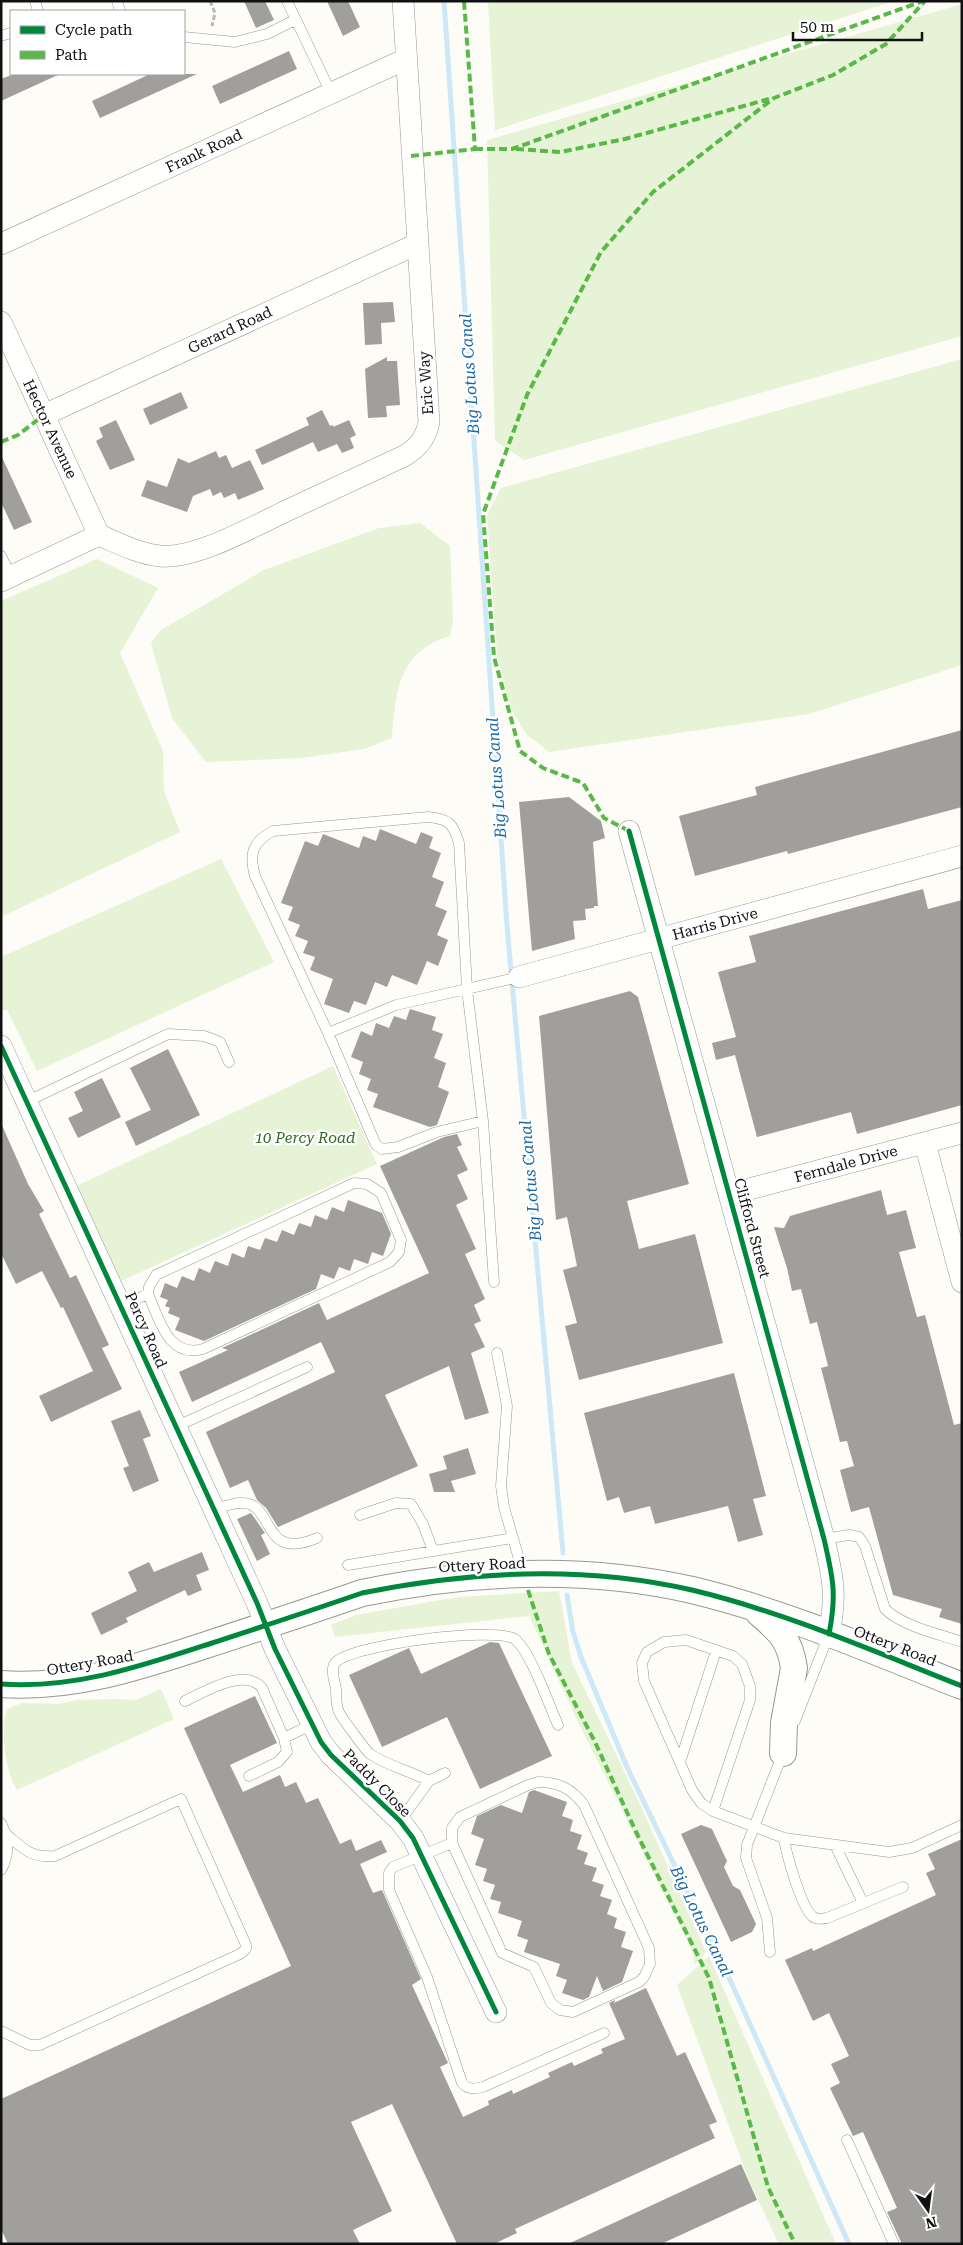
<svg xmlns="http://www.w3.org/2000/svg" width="963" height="2245" font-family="'Roboto Serif',serif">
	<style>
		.green { fill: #e7f3d7 }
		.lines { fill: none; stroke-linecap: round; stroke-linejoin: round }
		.stream { stroke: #cde8f7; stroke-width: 5 }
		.building { fill: #a19f9c }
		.service-casing { stroke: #979795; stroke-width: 11 }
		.minor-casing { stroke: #979795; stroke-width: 22 }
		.tertiary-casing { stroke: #979795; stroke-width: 28 }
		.path { stroke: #b9b9b8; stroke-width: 3; stroke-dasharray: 5 2.5; stroke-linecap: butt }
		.service { stroke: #fffffe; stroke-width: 10 }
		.minor { stroke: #fffffe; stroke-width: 21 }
		.tertiary { stroke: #fffffe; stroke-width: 26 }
		.quiet { stroke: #58b947; stroke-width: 4; stroke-dasharray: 8 4; stroke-linecap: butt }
		.cycleway-casing { stroke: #fff; stroke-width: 8 }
		.cycleway { stroke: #00873e; stroke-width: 5 }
		.labels { text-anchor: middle; stroke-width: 5; stroke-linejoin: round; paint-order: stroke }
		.street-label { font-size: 15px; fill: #111; stroke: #fff }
		.park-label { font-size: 15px; font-style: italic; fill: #2f6b1f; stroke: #fff }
		.water-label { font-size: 16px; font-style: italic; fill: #1768a6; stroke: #fff }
	</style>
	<rect width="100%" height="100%" fill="#fdfcf7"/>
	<!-- green -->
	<path class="green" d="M488 1H894L495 130Z
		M962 4V336L524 460 495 441 487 140Z
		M962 359V665L809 714 549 752 526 734 511 709 497 655 487 515 501 488Z
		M420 523 450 546 453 622 450 636C398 652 396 690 392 738L364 749 301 758 206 762 172 718 151 643 161 630 264 570 379 528Z
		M97 559 158 588 120 653 163 751 164 791 180 832 1 917V601Z
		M221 859 274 962 37 1071 7 1010H1V957Z
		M333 1066 377 1164 119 1282 76 1186Z
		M559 1591 572 1663 640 1804 706 1952 695 1964 691 1948 579 1724 529 1616 335 1637 331 1625 356 1615 458 1597Z
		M161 1689 174 1719 17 1790C5 1771 0 1730 7 1709L22 1703 60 1704 76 1700 118 1699 136 1700Z
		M709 1956 836 2244H779L749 2181 677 1985Z"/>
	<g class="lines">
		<!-- stream -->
		<path class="stream" d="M444 1 507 926 563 1553
			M567 1595 573 1632 581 1657 627 1767 731 1982 849 2244"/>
	</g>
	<!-- building -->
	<path class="building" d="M244 1H265L274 20 256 28Z
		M327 1H348L360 27 343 36Z
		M289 51 297 69 220 104 212 86Z
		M14 74H60L1 101V79Z
		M150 74H197L100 118 92 101Z
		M393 302 395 322 381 323 382 344 365 345 363 303Z
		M387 357V361H397L400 405 386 406 387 417 368 418 365 369Z
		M181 392 188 408 150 425 143 409Z
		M322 410 330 426 333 425V427L349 420 356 435 350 438 354 448 342 453 337 444 318 452 313 442 262 465 255 450 309 425 306 418Z
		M116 420 135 460 110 470 96 441 103 437 99 428Z
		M216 451 219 458 226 455 232 468 250 460 264 489 238 500 235 493 224 498 221 492 213 496 210 489 193 496 187 512 141 496 147 480 167 487 178 458 189 463Z
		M1 455 32 522 14 530 1 502Z
		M962 730V807L788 854 787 851 695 876 679 816 757 795 755 787Z
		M569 797 601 821 605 838 593 842 598 906H594V908L585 909 586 920 573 921 575 939 532 951 519 802Z
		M380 829 416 844 421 832 433 837 429 848 441 853 432 877 444 882 435 906 447 911 437 935 448 940 438 966 427 961 417 985 392 975 387 987 375 982 366 1005 354 1001 349 1013 324 1004 333 979 310 970 315 957 303 953 308 941 295 936 300 925 288 920 293 907 281 903 305 841 318 846 323 834 359 848 363 836 376 841Z
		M923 889 928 909 962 900V1105L857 1134 851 1112 757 1137 735 1055 716 1060 712 1043 736 1037 718 972 756 962 749 936Z
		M630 991 638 997 689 1184 627 1201 639 1249 695 1234 723 1343 579 1380 565 1326 577 1323 563 1270 577 1266 567 1217 556 1220 539 1016Z
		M410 1009 436 1017 432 1030 443 1034 434 1058 446 1063 438 1087 449 1092 437 1125 430 1127 373 1107 378 1094 367 1090 371 1079 359 1074 363 1062 351 1057 361 1031 372 1036 376 1023 389 1028 394 1016 406 1020Z
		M168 1049 200 1115 136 1146 125 1122 151 1110 130 1068Z
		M102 1078 121 1117 78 1138 68 1118 83 1111 74 1092Z
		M1 1123 28 1184 44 1211 39 1214 70 1278 76 1275 109 1345 102 1348 122 1389 51 1422 39 1396 93 1371 63 1307 61 1308 42 1271 16 1284 1 1253Z
		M457 1134 462 1145 457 1147 468 1170 457 1175 468 1199 456 1205 476 1249 465 1254 485 1299 474 1305 481 1321 474 1324 485 1347 471 1353 489 1413 465 1420 449 1366 385 1395 418 1466 278 1527 266 1508 257 1500 248 1480 230 1488 206 1432 335 1372 321 1342 192 1402 179 1372 228 1350 222 1348 319 1303 327 1320 429 1273 380 1166 444 1137Z
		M881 1190 887 1215 906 1210 916 1248 899 1252 917 1317 925 1315 954 1425 962 1423V1624L939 1617 942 1609 893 1595 869 1507 851 1512 840 1470 854 1466 847 1441 840 1442 821 1368 828 1366 817 1322 810 1324 801 1289 792 1291 787 1268 774 1227 784 1228 790 1216Z
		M348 1200 382 1213 391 1234 383 1256 372 1252 368 1264 354 1259 350 1271 339 1267 334 1279 321 1274 316 1289 204 1341 175 1330 180 1318 168 1313 170 1308 165 1306 168 1300 160 1297 165 1283 177 1288 182 1276 194 1281 199 1268 210 1273 215 1261 228 1266 232 1253 244 1258 248 1246 260 1250 265 1238 277 1242 282 1230 294 1235 299 1223 311 1227 315 1215 327 1220 332 1207 344 1212Z
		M734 1373 766 1496 753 1499 763 1535 738 1542 728 1506 655 1524 650 1506 624 1513 619 1497 607 1501 584 1413Z
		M140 1410 151 1436 143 1439 159 1481 133 1492 123 1468 129 1466 111 1421Z
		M468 1448 476 1474 451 1481 455 1492H434L429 1474 447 1469 443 1456Z
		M251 1513 265 1533 261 1535 270 1554 257 1561 237 1519Z
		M202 1552 209 1570 196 1575 202 1590 188 1596 185 1590 126 1618 128 1622 101 1635 91 1613 137 1591 128 1572 149 1562 154 1572Z
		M490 1642 499 1643 552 1756 480 1789 447 1717 382 1747 349 1675 409 1648 421 1674Z
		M255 1696 277 1743 230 1765 243 1792 280 1775 285 1787 296 1782 306 1803 318 1798 340 1844 351 1839 356 1851 381 1840 387 1852 360 1864 373 1893 382 1890 421 1979 412 1985 448 2063 440 2067 463 2117 489 2105 488 2101 512 2090 513 2094 550 2077 548 2073 572 2062 574 2066 603 2053 601 2049 625 2039 609 2003 615 2000 614 2003 646 1988 677 2056 685 2052 717 2122 709 2125 715 2138 515 2229 517 2233 494 2244H457L392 2104 351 2122 392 2211 353 2230 360 2244H8L1 2229V2099L291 1966 184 1728Z
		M534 1790 567 1802 562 1816 573 1820 570 1831 582 1835 577 1849 588 1853 584 1864 597 1868 592 1881 604 1885 600 1896 612 1900 607 1914 617 1918 614 1928 626 1932 621 1947 633 1951 622 1982 603 1991 597 1976 589 1997 583 2000 562 1993 567 1980 556 1976 560 1964 524 1952 528 1940 517 1936 522 1921 498 1913 501 1902 490 1899 495 1885 483 1881 487 1869 475 1865 484 1839 471 1834 477 1816 501 1805 522 1813 529 1792Z
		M701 1825 712 1829 727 1861 724 1867 733 1886 740 1890 756 1924 752 1932 731 1942 681 1834Z
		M962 1839V2244H902L887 2212 897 2208 863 2132 853 2136 830 2088 840 2083 831 2064 849 2056 829 2013 813 2021 785 1960 812 1948 813 1951 936 1895 926 1873 935 1869 928 1854Z
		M741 2164 757 2200 661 2244H568Z"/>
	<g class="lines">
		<!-- service casing -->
		<g class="service-casing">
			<path id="service" d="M35 1 38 11
				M117 1 120 11
				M287 1 331 93
				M1 36 11 33
				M184 37 235 42 267 34 295 20
				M1 556 11 576
				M328 1033 396 1005 519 977
				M28 1101 168 1034 204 1036 220 1042 229 1062
				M483 1121 437 1132 398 1147 382 1149 376 1145 328 1033 255 876C249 854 252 842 273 831L428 817C449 819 453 823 459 843L467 989 483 1121 494 1282
				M354 1183 367 1184 381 1193 401 1240 399 1252 390 1262 203 1349C168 1359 159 1318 148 1294L149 1287 156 1275Z
				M121 1306 148 1294
				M497 1353 507 1406 501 1486 504 1507 523 1573
				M175 1427 307 1367
				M213 1510C222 1507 233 1502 243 1503 275 1504 261 1562 317 1538
				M360 1515 396 1503 411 1504 423 1524 433 1551
				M824 1539 849 1535 859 1537 865 1546 885 1609C902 1626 939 1634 962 1642
				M348 1565 513 1538
				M185 1701C204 1692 245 1667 262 1688L284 1738 287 1752 278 1762 249 1776
				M795 1721 829 1634
				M284 1738 311 1725
				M680 1762 716 1651
				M445 1773 429 1781C410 1771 388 1766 370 1754 367 1752 341 1717 339 1712 336 1706 336 1696 336 1689 335 1682 330 1670 335 1663 349 1645 500 1625 516 1640 532 1655 548 1703 558 1725
				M538 1782C559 1782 572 1789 584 1805L649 1948 650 1964 644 1977 639 1982 573 2012 560 2010 551 2003 534 1967 502 1953 452 1843V1828L460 1817 528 1785Z
				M713 1811 750 1700V1686L742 1664 733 1656 686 1640 664 1642 647 1652 642 1663 644 1681 692 1790 701 1803 713 1811 784 1838 889 1852 912 1848 962 1825
				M400 1821 429 1781
				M1 1823C9 1839 10 1854 1 1870
				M784 1838C786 1853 801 1906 812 1916 816 1920 822 1919 827 1918L903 1887
				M452 1843 393 1867 389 1873V1890L427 1977 462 2083C468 2090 474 2089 483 2087L604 2033
				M835 1845 863 1903
				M770 1952 767 1918 746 1858 747 1845 783 1753
				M1 2031 30 2045H40L240 1954 246 1949V1945L181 1799 55 1856C30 1858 24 1849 6 1834
				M847 2140 894 2244"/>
		</g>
		<!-- minor casing -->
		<g class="minor-casing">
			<path id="minor" d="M1 244 406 59
				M1 322 99 535
				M44 415 417 244
				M99 535C118 543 139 554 160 556 194 560 252 527 284 512 324 493 364 475 404 456 418 448 426 438 429 422L403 1
				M1 581 99 535
				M629 831 824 1539C833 1578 837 1594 829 1634
				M519 977 962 856
				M1 1046 257 1603 275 1649 321 1742 331 1755 400 1821 413 1838 496 2012
				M925 1143 962 1282
				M730 1194 962 1133"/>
		</g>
		<!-- tertiary casing -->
		<g class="tertiary-casing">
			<path id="tertiary" d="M759 1613C780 1631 790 1640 794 1668L784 1723 783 1753
				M1 1684C73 1689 139 1667 206 1645 258 1628 310 1611 362 1593 470 1571 583 1565 692 1590 784 1612 873 1651 962 1686"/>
		</g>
		<!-- path -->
		<path class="path" d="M210 1 215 13 212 26"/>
		<!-- service -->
		<use href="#service" class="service"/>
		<!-- minor -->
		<use href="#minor" class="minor"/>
		<!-- tertiary -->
		<use href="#tertiary" class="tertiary"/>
		<!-- quiet -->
		<path class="quiet" d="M475 149H512L923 1
			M516 149 560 152 625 139 769 99
			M411 156 475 149 464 1
			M1 442 18 435 44 415
			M629 831 604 818 583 783 543 768 520 751 494 657 483 514 527 395 601 252 653 192 774 98 833 75 886 44 925 1
			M528 1590 549 1654 595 1742 636 1832 709 1978 768 2187 795 2244"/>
		<!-- cycleway casing -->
		<g class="cycleway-casing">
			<path id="cycleway" d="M629 831 824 1539C833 1578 837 1594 829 1634
				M1 1046 257 1603 275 1649 321 1742 331 1755 400 1821 413 1838 496 2012
				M1 1684C73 1689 139 1667 206 1645 258 1628 310 1611 362 1593 470 1571 583 1565 692 1590 784 1612 873 1651 962 1686"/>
		</g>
		<!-- cycleway -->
		<use href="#cycleway" class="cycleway"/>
	</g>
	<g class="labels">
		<!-- street labels -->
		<g class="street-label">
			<text transform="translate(204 151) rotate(-25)" y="5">Frank Road</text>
			<text transform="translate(230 330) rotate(-25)" y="5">Gerard Road</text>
			<text transform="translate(426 383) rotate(-94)" y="5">Eric Way</text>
			<text transform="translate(50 429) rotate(65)" y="5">Hector Avenue</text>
			<text transform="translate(715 924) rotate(-15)" y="5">Harris Drive</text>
			<text transform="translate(846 1164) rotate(-15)" y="5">Ferndale Drive</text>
			<text transform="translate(752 1228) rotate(75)" y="5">Clifford Street</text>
			<text transform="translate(146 1330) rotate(66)" y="5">Percy Road</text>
			<text transform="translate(482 1565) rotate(-3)" y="5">Ottery Road</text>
			<text transform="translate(895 1646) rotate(21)" y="5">Ottery Road</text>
			<text transform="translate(90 1663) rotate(-10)" y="5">Ottery Road</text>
			<text transform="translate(377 1783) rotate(45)" y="5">Paddy Close</text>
		</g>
		<!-- park labels -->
		<g class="park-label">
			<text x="305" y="1143">10 Percy Road</text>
		</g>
		<!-- water labels -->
		<g class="water-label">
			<text transform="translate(469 374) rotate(-94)" y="6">Big Lotus Canal</text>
			<text transform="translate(496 778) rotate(-94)" y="6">Big Lotus Canal</text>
			<text transform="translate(530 1181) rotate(-95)" y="6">Big Lotus Canal</text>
			<text transform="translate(702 1921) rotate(64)" y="6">Big Lotus Canal</text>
		</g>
	</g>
	<!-- border -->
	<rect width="963" height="2245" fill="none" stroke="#111111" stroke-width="5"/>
	<!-- legend -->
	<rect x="10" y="10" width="175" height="65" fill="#ffffff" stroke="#a0a0a0"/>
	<rect x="20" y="26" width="25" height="8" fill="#00873e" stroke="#a0a0a0"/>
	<text x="55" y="35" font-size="15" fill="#111111">Cycle path</text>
	<rect x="20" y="51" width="25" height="8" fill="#58b947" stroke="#a0a0a0"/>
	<text x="55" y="60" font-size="15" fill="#111111">Path</text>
	<!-- north arrow -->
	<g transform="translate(928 2210) rotate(166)" stroke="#ffffff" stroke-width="4" paint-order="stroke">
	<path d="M0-4L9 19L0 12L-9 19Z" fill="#111111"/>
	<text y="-8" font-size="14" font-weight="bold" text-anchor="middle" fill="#111111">N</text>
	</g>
	<!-- scale -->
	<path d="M793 32v8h129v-8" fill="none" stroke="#111111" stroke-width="2.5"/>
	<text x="800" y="32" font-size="15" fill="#111111" stroke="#ffffff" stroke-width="4" paint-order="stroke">50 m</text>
</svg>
